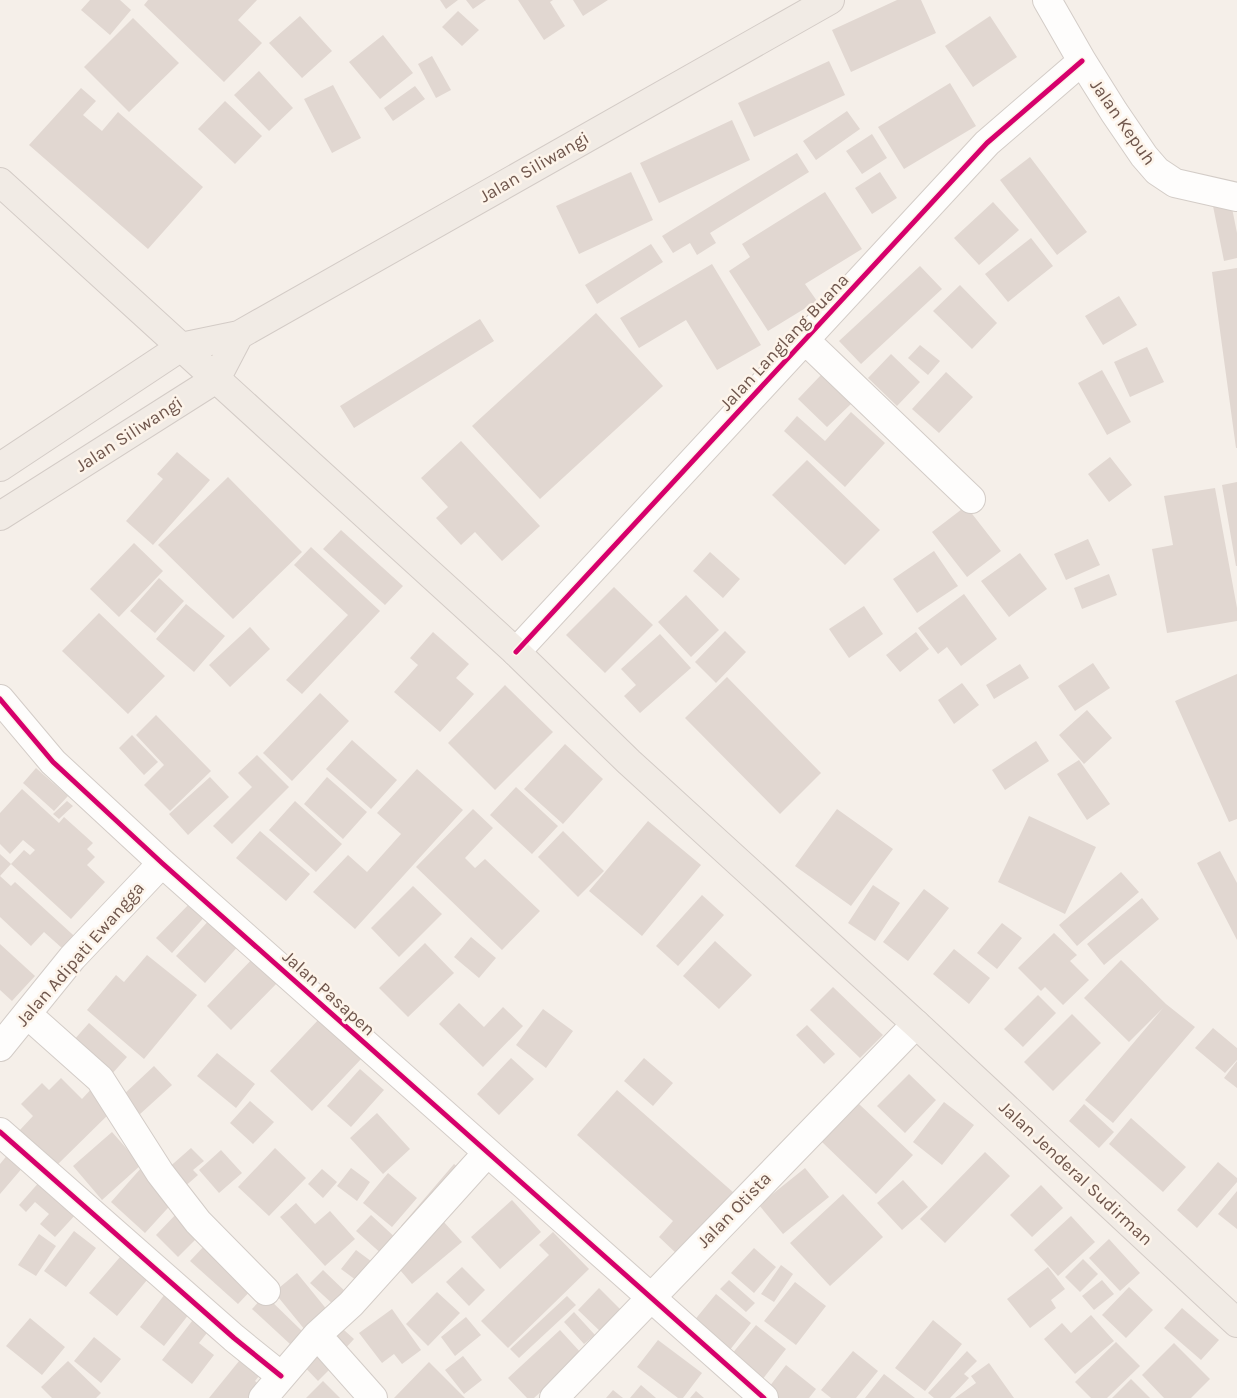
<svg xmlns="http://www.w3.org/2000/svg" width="1237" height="1398" font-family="Karla,sans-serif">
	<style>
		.building { fill: #e1d7d1 }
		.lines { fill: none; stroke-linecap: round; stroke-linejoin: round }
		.minor-casing { stroke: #d3ccc7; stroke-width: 30 }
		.major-casing { stroke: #d3cbc6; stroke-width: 30 }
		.minor { stroke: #fefdfc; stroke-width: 28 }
		.major { stroke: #f1ebe5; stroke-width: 28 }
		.cycleway-casing { stroke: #fdf4ea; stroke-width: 8 }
		.cycleway { stroke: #d6006c; stroke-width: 5 }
		.labels { text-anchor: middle; stroke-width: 5; stroke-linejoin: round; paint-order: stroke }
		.street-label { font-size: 18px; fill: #6f564c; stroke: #fdf4ea }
	</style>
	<rect width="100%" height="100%" fill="#f5efe9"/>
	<!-- building -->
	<path class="building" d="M90 0H120L131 10 110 35 81 10Z
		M148 0H257L238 20 262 43 224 82 144 5Z
		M440 0H458L446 9Z
		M466 0H486L473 9Z
		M518 0H553L550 2 565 26 544 40Z
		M573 0H608L583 16Z
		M897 0H921L936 33 851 72 832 30Z
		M458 11 479 30 462 46 442 27Z
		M300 16 332 51 302 78 269 43Z
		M990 16 1017 57 973 87 945 46Z
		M133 18 179 63 129 112 84 67Z
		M383 35 413 73 380 99 349 62Z
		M432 56 451 90 436 98 418 64Z
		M829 61 845 95 754 137 738 103Z
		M259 71 293 108 269 131 234 95Z
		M950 83 976 126 904 169 878 127Z
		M333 85 361 138 332 153 304 99Z
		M415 86 425 99 393 121 384 108Z
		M81 88 96 101 83 115 102 131 118 112 203 187 148 249 29 145Z
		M225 101 262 136 235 164 198 129Z
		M847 111 860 129 816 160 803 141Z
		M732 120 750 160 659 203 640 163Z
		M872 134 887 158 862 174 846 151Z
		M797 153 809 172 710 233 716 243 697 255 690 243 673 253 662 236Z
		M1030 157 1087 232 1057 255 1000 180Z
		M631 172 653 220 579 254 556 206Z
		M880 172 897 198 872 214 855 188Z
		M825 192 862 249 805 284 817 301 768 331 729 271 750 257 742 244Z
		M993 202 1019 230 979 265 954 238Z
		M1231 203 1237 233V258L1224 261 1213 206Z
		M1031 238 1053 266 1008 302 985 274Z
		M651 244 663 262 597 304 585 285Z
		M712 264 761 345 717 370 686 320 639 348 620 318Z
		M920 266 942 289 861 364 839 341Z
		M1237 268V448H1236L1212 272Z
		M960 285 997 323 972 349 933 311Z
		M1119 296 1137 325 1103 345 1085 316Z
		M596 313 663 386 540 499 472 426Z
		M480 319 494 341 354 428 340 406Z
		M920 345 940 361 928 375 908 358Z
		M1147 347 1164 382 1130 397 1114 362Z
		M891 354 920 382 897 406 868 378Z
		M1102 370 1131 422 1107 435 1078 383Z
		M946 372 973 397 939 433 912 409Z
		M821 375 851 404 827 427 798 399Z
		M851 412 885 443 845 487 784 431 797 416 825 441Z
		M461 441 540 526 502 561 475 532 461 545 436 518 448 507 421 478Z
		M177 452 210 480 153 545 126 521 163 479 157 474Z
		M1110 457 1132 485 1109 502 1088 474Z
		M807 460 880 530 845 565 772 495Z
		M228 477 302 552 233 619 158 545Z
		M1237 482V566H1236L1222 485Z
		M1215 488 1237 608V621L1167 633 1152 549 1173 545 1164 496Z
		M966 506 1001 551 967 577 932 532Z
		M341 530 403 586 385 605 323 549Z
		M1088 539 1100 565 1066 580 1054 554Z
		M134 543 163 571 119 617 90 589Z
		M311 547 380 611 302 694 286 680 348 615 294 565Z
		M934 551 958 586 917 613 893 579Z
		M710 552 740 579 723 598 693 571Z
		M1020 553 1047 589 1009 617 981 581Z
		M1109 574 1117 595 1082 609 1074 588Z
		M159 578 184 601 155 633 130 611Z
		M614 587 653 625 605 673 566 635Z
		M964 594 997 639 961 666 947 647 938 654 918 628Z
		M686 595 719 630 691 657 658 622Z
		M186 604 225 636 194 672 156 639Z
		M864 606 883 634 849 658 829 629Z
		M99 613 165 676 128 714 62 651Z
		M250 627 270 649 230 687 209 665Z
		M725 631 746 652 716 683 695 662Z
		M433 632 469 664 456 678 474 694 440 732 394 692 418 665 410 658Z
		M916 632 929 649 900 672 886 655Z
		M660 634 691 668 640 713 624 696 636 685 621 669Z
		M1093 663 1110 688 1075 711 1058 686Z
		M1020 664 1029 678 994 699 986 685Z
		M1237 674V819L1229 822 1175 701Z
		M727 677 821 773 780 814 685 718Z
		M962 683 979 705 954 724 938 700Z
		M505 685 553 732 495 790 448 743Z
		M320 693 349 721 292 781 263 753Z
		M1087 710 1112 738 1084 764 1059 735Z
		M156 715 211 771 170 811 144 785 164 765 136 735Z
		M132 735 158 762 144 775 119 748Z
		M352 740 397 780 371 809 326 769Z
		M1036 741 1049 761 1005 790 992 770Z
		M565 744 603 779 563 824 524 789Z
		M257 755 289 787 232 844 213 826 252 787 238 773Z
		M1079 760 1110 804 1087 820 1057 774Z
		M36 768 68 796 54 811 23 783Z
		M417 769 463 810 355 929 313 892 348 855 367 872 401 834 377 813Z
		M210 777 229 797 188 835 169 814Z
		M327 777 367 812 343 839 304 804Z
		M516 787 558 826 532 854 490 815Z
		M22 789 59 823 64 817 93 843 87 849 95 857 87 865 105 882 71 919 11 864 24 850 30 855 35 850 23 840 10 854 0 844V813Z
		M67 801 73 806 59 819 53 814Z
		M295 801 342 844 316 872 269 830Z
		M473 809 493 828 465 858 475 868 485 859 540 911 502 950 416 867Z
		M837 809 893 849 851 906 795 866Z
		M1029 816 1096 847 1065 914 998 882Z
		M648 821 701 865 642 936 589 891Z
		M260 831 310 874 286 901 236 858Z
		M563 831 604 871 578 897 538 857Z
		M1220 851 1237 883V940L1197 863Z
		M0 854 11 864 0 876Z
		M1121 872 1139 892 1077 946 1059 925Z
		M0 876 11 886 15 882 83 944 72 957 44 932 31 946 0 917Z
		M873 885 900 903 875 941 848 923Z
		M413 886 442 914 399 957 371 928Z
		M924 889 949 908 908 961 883 942Z
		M702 895 724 915 678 966 656 946Z
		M1142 898 1159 919 1104 965 1087 944Z
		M193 900 208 913 172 953 156 938Z
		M213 916 242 942 205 983 176 956Z
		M1002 923 1022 938 997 969 977 953Z
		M1054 933 1077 955 1070 961 1089 980 1063 1005 1045 987 1041 991 1018 968Z
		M471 937 496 958 479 978 454 957Z
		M715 941 752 975 719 1009 683 976Z
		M425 943 454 973 408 1017 379 988Z
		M0 944 35 976 12 1001 0 990Z
		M954 949 990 978 969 1004 933 974Z
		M257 954 282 978 231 1030 207 1006Z
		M147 955 197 995 144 1059 87 1010 116 975 124 982Z
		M1121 960 1166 1004 1195 1027 1113 1123 1085 1100 1163 1008 1129 1042 1084 998Z
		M833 987 883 1035 860 1058 810 1010Z
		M1038 995 1056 1013 1023 1047 1004 1029Z
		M459 1003 484 1027 503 1007 523 1026 483 1067 439 1024Z
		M543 1009 573 1031 546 1068 516 1045Z
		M1072 1014 1101 1043 1053 1091 1024 1062Z
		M320 1018 362 1058 312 1111 270 1071Z
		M89 1023 127 1057 111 1075 73 1041Z
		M807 1025 835 1054 824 1064 796 1035Z
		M1213 1028 1237 1048V1060L1225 1073 1195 1048Z
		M217 1053 255 1084 236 1108 197 1076Z
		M511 1058 534 1079 499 1115 477 1094Z
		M644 1058 673 1083 653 1106 624 1081Z
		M1237 1061V1088L1224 1078Z
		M154 1066 172 1085 139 1115 122 1096Z
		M360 1069 384 1090 351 1127 327 1106Z
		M909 1074 936 1100 905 1133 877 1106Z
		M61 1078 82 1099 94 1086 115 1108 55 1167 19 1131 33 1116 21 1104 42 1083 49 1090Z
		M617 1090 734 1193 678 1255 659 1237 673 1221 577 1135Z
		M250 1101 274 1122 253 1144 230 1123Z
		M944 1102 974 1125 942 1165 913 1142Z
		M859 1104 913 1155 876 1194 822 1142Z
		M1084 1104 1114 1132 1099 1148 1069 1121Z
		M377 1113 410 1149 383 1174 350 1138Z
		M1131 1118 1186 1167 1163 1192 1109 1144Z
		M112 1132 141 1165 102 1200 73 1166Z
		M191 1148 204 1161 193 1170 198 1175 182 1189 166 1170Z
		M275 1148 306 1178 269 1216 238 1187Z
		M221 1150 242 1173 219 1193 199 1170Z
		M985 1152 1010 1176 945 1243 920 1219Z
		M9 1153 24 1166 0 1194V1164Z
		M1218 1162 1237 1178V1182L1197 1228 1177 1210Z
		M454 1164 464 1172 411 1235 401 1226Z
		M142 1167 177 1198 145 1233 111 1202Z
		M351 1168 370 1182 357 1201 337 1186Z
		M805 1168 829 1197 783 1234 759 1205Z
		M322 1169 337 1182 323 1198 308 1184Z
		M388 1173 417 1198 392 1227 363 1203Z
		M41 1180 77 1213 55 1237 40 1224 49 1214 35 1202 26 1212 19 1205Z
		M903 1180 928 1207 902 1230 877 1203Z
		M1041 1185 1063 1208 1032 1237 1010 1215Z
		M1237 1191V1229L1218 1214Z
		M843 1194 883 1237 830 1286 790 1243Z
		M512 1200 541 1232 500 1269 471 1237Z
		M296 1203 315 1224 330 1211 355 1239 325 1266 280 1217Z
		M180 1210 203 1232 178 1257 156 1235Z
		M371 1215 399 1241 384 1256 356 1231Z
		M1071 1216 1095 1242 1058 1276 1034 1250Z
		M443 1221 462 1242 412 1284 394 1263Z
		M74 1231 96 1248 66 1287 44 1271Z
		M553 1232 589 1269 508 1348 481 1321 549 1255 539 1245Z
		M39 1234 56 1246 36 1276 18 1265Z
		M1109 1239 1140 1273 1120 1291 1089 1258Z
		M206 1244 254 1287 238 1304 190 1261Z
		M754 1248 776 1267 754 1293 731 1273Z
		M356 1250 379 1267 364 1286 341 1269Z
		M120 1257 147 1280 117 1316 89 1293Z
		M1083 1259 1098 1274 1080 1292 1065 1277Z
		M781 1265 793 1274 774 1302 761 1294Z
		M462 1267 485 1290 469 1306 446 1282Z
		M1048 1267 1065 1289 1051 1300 1056 1308 1030 1328 1007 1299Z
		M323 1270 349 1295 336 1307 310 1283Z
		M297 1273 328 1311 305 1330 274 1292Z
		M729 1280 755 1303 746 1312 720 1289Z
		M1102 1280 1114 1294 1094 1310 1082 1296Z
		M795 1282 826 1306 796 1345 764 1321Z
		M1129 1287 1153 1310 1126 1338 1102 1315Z
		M599 1288 623 1312 602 1333 578 1310Z
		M168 1290 193 1309 164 1346 140 1327Z
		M437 1292 460 1313 428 1346 406 1324Z
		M716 1294 751 1323 729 1351 693 1322Z
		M265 1295 302 1331 290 1344 252 1309Z
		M567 1296 576 1305 519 1358 510 1349Z
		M1182 1308 1219 1340 1201 1360 1164 1328Z
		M392 1309 421 1350 402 1364 394 1354 382 1363 359 1333Z
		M199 1312 214 1324 199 1343 214 1355 192 1384 162 1360Z
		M574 1312 595 1335 584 1344 564 1322Z
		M1091 1315 1114 1341 1075 1374 1044 1339 1062 1323 1071 1333Z
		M466 1317 481 1335 455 1356 441 1337Z
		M30 1318 65 1347 42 1375 6 1346Z
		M933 1320 962 1344 925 1391 895 1368Z
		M335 1322 354 1339 343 1351 324 1334Z
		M756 1325 786 1349 762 1380 731 1355Z
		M560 1330 582 1354 534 1398H527L508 1378Z
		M94 1337 121 1359 101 1383 74 1361Z
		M658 1340 702 1373 683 1398H678L637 1367Z
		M1116 1342 1140 1366 1107 1398H1091L1075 1382Z
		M1174 1343 1210 1379 1191 1398H1164L1142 1375Z
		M316 1345 335 1364 318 1381 299 1361Z
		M248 1350 267 1366 255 1381 262 1387 253 1398H209Z
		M853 1351 878 1371 856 1398H831L821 1390Z
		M967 1351 977 1361 964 1374 969 1378 950 1398H934L928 1393Z
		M463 1356 482 1380 464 1394 445 1370Z
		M68 1361 101 1393 96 1398H52L41 1387Z
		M429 1362 465 1398H394Z
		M989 1363 1014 1398H955L976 1383 971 1376Z
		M786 1365 816 1389 809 1398H775L766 1391Z
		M884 1374 915 1398H865Z
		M1131 1379 1150 1398H1112Z
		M323 1381 340 1398H306Z
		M641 1385 656 1398H630Z
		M613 1390 623 1398H606Z
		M696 1391 704 1398H690Z"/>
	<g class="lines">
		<!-- minor casing -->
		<g class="minor-casing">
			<path id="minor" d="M1047 0 1082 61 1114 112 1144 156 1157 171 1175 183 1237 197
				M805 340 971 499
				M516 652 987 143 1082 61
				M0 699 53 762 162 863 764 1398
				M27 1014 100 1079 160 1173 198 1222 266 1291
				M0 1047 72 958 162 863
				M0 1132 234 1338 281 1376
				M263 1398 317 1335
				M373 1398 317 1335 351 1304 487 1153
				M554 1398 916 1024"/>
		</g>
		<!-- major casing -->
		<g class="major-casing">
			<path id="major" d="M0 182 516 652 629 762 916 1024 1237 1323
				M0 467 181 347 239 335 830 0
				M0 516 216 379 239 335"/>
		</g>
		<!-- minor -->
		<use href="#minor" class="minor"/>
		<!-- major -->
		<use href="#major" class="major"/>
		<!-- cycleway casing -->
		<g class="cycleway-casing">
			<path id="cycleway" d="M516 652 987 143 1082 61
				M0 699 53 762 162 863 764 1398
				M0 1132 234 1338 281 1376"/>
		</g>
		<!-- cycleway -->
		<use href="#cycleway" class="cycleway"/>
	</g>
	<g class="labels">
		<!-- street labels -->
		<g class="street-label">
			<text transform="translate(1123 122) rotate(55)" y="6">Jalan Kepuh</text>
			<text transform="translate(534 167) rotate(-30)" y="6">Jalan Siliwangi</text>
			<text transform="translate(784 342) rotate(-47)" y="6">Jalan Langlang Buana</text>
			<text transform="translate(129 434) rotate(-33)" y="6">Jalan Siliwangi</text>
			<text transform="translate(80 954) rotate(-49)" y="6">Jalan Adipati Ewangga</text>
			<text transform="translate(329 993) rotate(42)" y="6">Jalan Pasapen</text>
			<text transform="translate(1076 1173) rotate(43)" y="6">Jalan Jenderal Sudirman</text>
			<text transform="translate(734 1210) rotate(-46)" y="6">Jalan Otista</text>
		</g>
	</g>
</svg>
